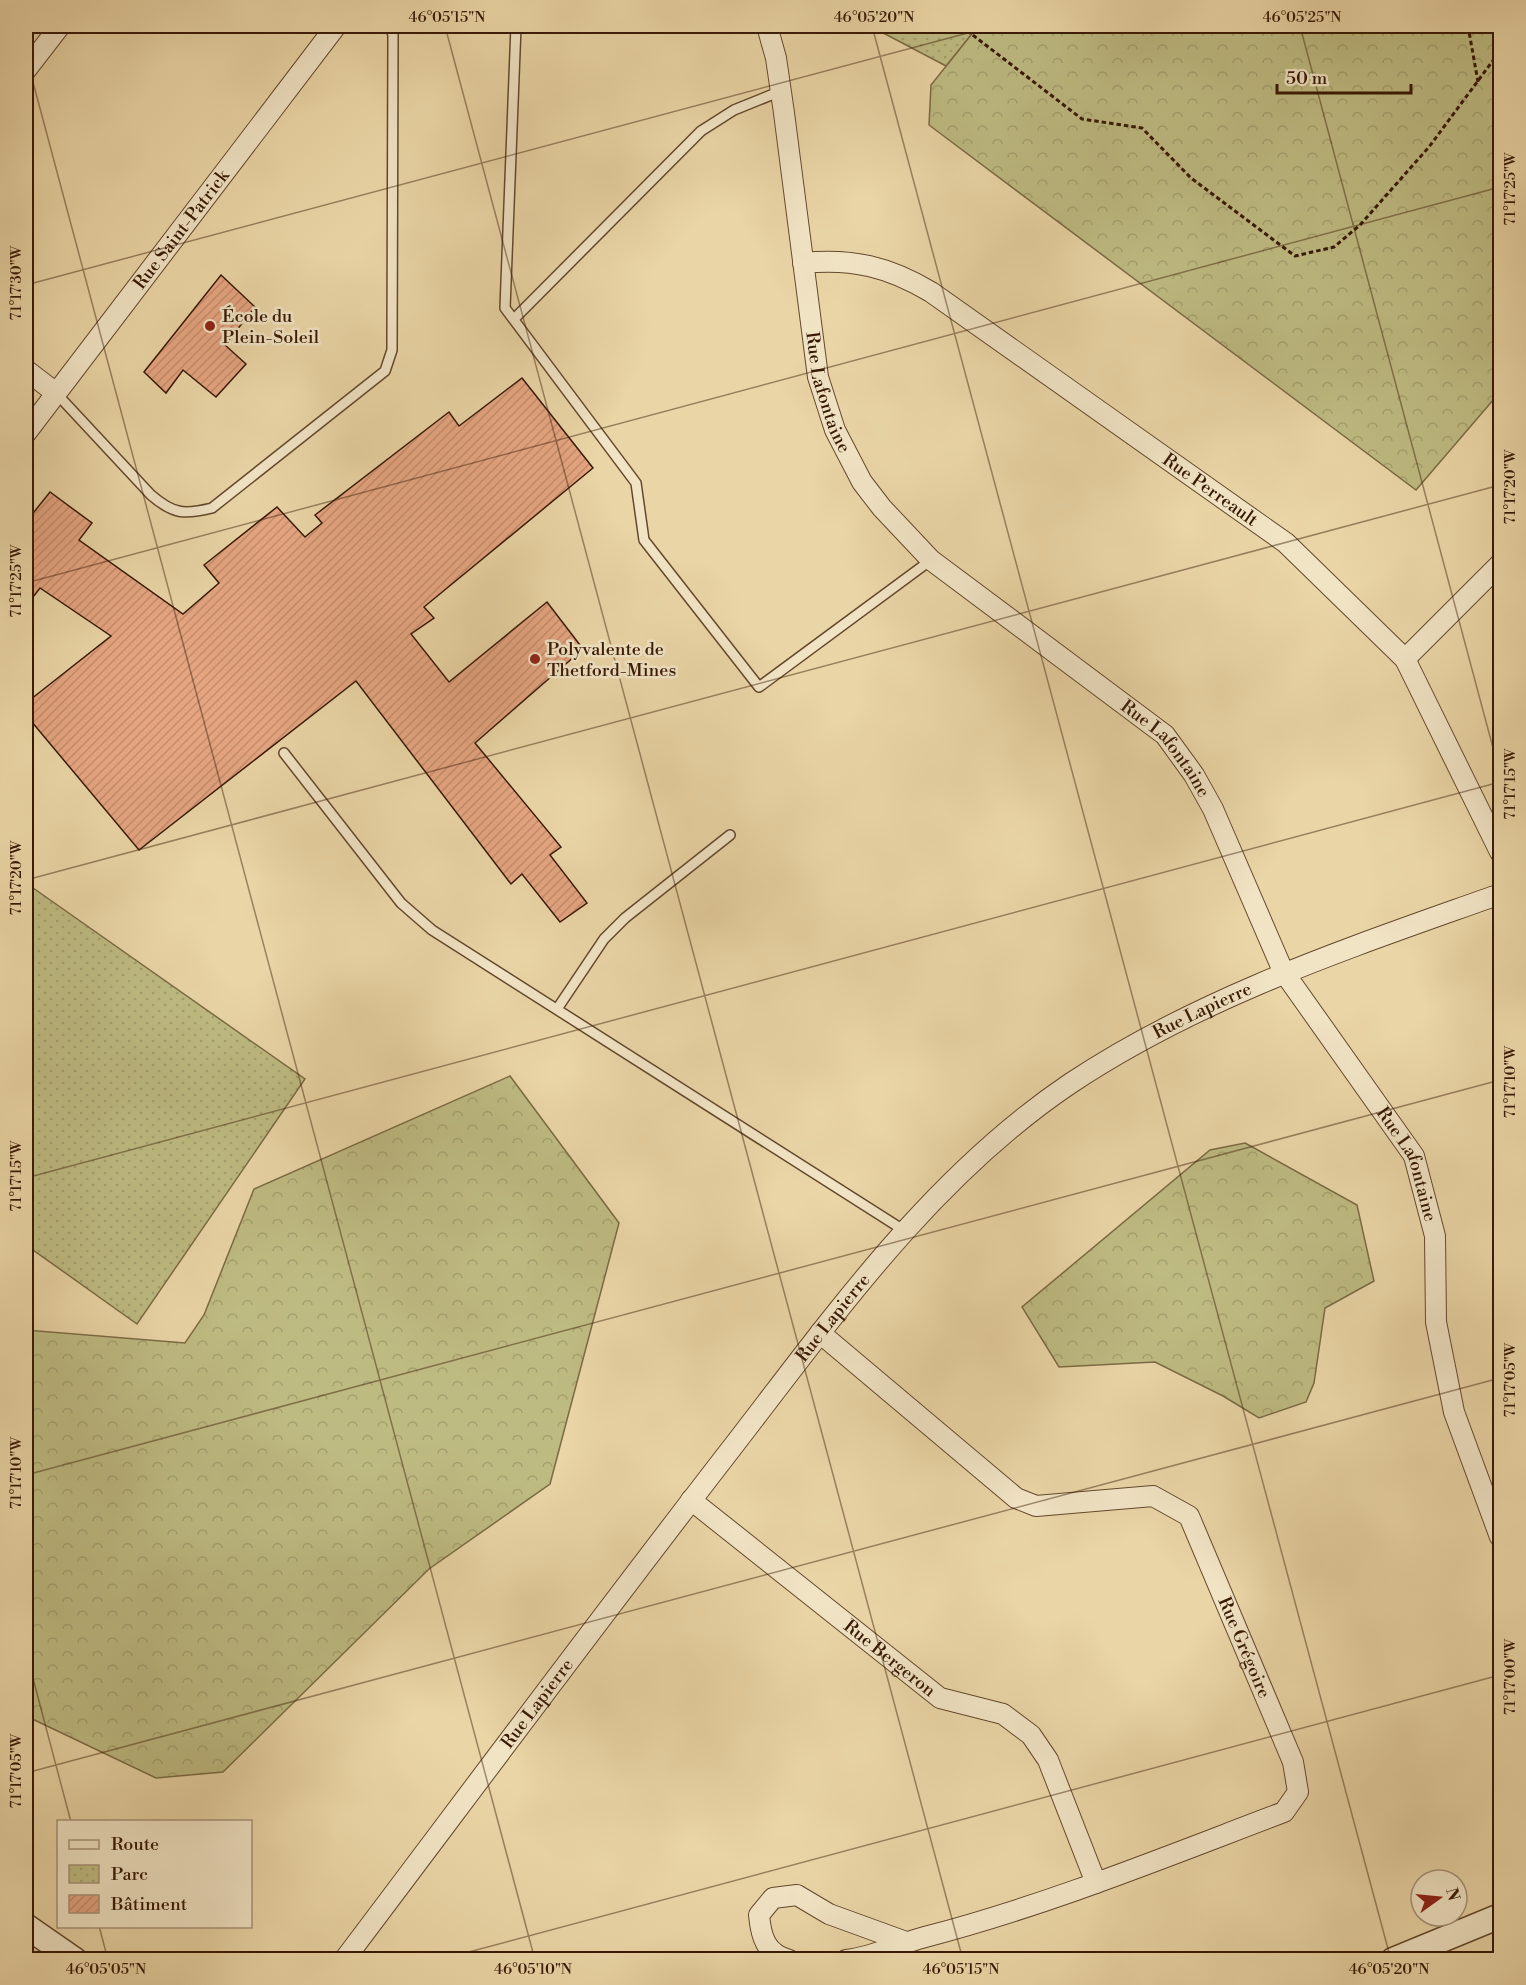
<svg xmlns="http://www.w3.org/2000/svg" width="1526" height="1985" font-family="'Libre Bodoni',serif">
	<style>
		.forest { fill: url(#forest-crowns); stroke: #7b6a44; stroke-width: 1.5 }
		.park { fill: url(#park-dots); stroke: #7b6a44; stroke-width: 1.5 }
		.building { fill: url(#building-hatch); stroke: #381905; stroke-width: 1.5 }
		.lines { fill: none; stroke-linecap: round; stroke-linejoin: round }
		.service-casing { stroke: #64482d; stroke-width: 12 }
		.minor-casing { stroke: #64482d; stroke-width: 22 }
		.tertiary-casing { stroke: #64482d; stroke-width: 27 }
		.path { stroke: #381905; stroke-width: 3; stroke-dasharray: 4.5 3; stroke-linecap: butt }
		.service { stroke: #f1e4c5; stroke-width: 9 }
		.minor { stroke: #f1e4c5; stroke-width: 20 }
		.tertiary { stroke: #f1e4c5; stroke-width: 24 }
		.ticks { fill: none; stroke: #381905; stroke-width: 1.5; stroke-opacity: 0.45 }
		.poi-dot { fill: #8f2418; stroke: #f1e4c5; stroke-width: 2 }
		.labels { text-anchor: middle; stroke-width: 5; stroke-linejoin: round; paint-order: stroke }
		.street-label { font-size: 18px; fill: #381905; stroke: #f1e4c5 }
		.poi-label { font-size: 18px; fill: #381905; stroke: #f1e4c5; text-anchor: start }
		.neatline { fill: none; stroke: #381905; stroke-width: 2 }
		.ticks-label { font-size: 15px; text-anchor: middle; fill: #381905 }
	</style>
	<defs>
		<pattern id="forest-crowns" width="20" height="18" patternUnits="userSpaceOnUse" patternTransform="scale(1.5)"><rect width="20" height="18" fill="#bebb82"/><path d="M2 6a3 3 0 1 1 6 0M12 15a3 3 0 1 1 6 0" fill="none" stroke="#a4a06f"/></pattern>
		<pattern id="park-dots" width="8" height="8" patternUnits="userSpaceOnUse" patternTransform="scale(1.5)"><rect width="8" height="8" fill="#bebb82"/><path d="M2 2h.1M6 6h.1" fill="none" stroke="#a4a06f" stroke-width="1.8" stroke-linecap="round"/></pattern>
		<pattern id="building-hatch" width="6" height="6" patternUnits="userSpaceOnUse" patternTransform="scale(1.5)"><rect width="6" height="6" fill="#e5a581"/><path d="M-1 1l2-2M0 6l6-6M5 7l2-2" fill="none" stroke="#c58d6e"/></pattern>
	</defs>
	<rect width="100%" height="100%" fill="#ead5a6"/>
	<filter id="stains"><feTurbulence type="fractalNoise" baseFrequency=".00333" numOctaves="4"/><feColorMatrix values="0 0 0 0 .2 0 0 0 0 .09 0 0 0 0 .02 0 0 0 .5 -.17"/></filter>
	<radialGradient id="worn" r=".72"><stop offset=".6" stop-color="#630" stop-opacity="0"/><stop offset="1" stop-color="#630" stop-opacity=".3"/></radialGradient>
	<!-- forest -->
	<path class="forest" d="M978 26H1500V392L1416 490 929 125 931 85Z
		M510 1076 619 1223 550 1484 429 1569 223 1772 156 1778 26 1716V1330L185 1343 204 1315 254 1189Z
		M1245 1143 1357 1205 1374 1281 1325 1308 1314 1383 1306 1402 1259 1418 1223 1396 1155 1362 1059 1367 1022 1307 1210 1150Z"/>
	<!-- park -->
	<path class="park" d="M870 26H978L946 66Z
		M26 883 305 1079 137 1324 26 1245Z"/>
	<!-- building -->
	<path class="building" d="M221 275 255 307 225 345 246 364 216 397 183 370 166 393 144 372Z
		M522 378 593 468 424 607 434 618 411 634 449 682 547 602 583 649 475 743 561 847 550 855 587 903 560 922 522 874 511 884 356 681 139 850 26 715V703L111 636 40 588 26 606V522L50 492 92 523 79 540 183 614 219 583 204 565 277 507 305 537 322 523 315 515 449 412 459 426Z"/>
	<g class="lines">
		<!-- service casing -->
		<g class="service-casing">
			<path id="service" d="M516 26 505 308 636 483 644 540 759 687 931 560
				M514 319 701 131 734 110 781 91
				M56 393 151 495C173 514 184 515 212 508L385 371 392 350 393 35 390 26
				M284 753 401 903 432 930 905 1231
				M557 1009 604 939 625 918 730 835"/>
		</g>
		<!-- minor casing -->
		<g class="minor-casing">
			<g id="minor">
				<path id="s1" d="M767 26 776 58 784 113 818 377 835 430 862 482 882 508 931 560 1165 735 1194 775 1213 809 1283 971 1414 1156 1435 1236 1436 1322 1454 1412 1500 1537"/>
				<path d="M26 70 60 26"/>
				<path id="s2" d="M803 263C853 258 889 267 931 292L1286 543 1405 659 1500 852"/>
				<path d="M26 370 56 393"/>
				<path id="s3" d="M26 433 336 26"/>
				<path d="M1405 659 1500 564"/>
				<path id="s4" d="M820 1333 1016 1498 1036 1506 1153 1496 1189 1516 1293 1762 1298 1792 1284 1812C1165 1857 1048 1905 925 1937 898 1944 874 1957 846 1960"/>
				<path id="s5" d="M691 1500 940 1698 1003 1714 1031 1735 1048 1760 1096 1883"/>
				<path id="s6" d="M344 1960C473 1789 600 1618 731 1449 833 1317 931 1177 1071 1083 1204 995 1352 947 1500 894"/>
				<path d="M789 1960C766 1954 761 1937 759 1915L773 1898 797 1895 829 1914 906 1942"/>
			</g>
		</g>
		<!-- tertiary casing -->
		<g class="tertiary-casing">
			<path id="tertiary" d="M26 1926 75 1960
				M1393 1960 1500 1916"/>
		</g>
		<!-- path -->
		<path class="path" d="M961 26 1082 119 1142 128 1191 178 1295 256 1334 247 1360 225 1429 147 1500 51
			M1468 26 1478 82"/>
		<!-- service -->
		<use href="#service" class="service"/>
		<!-- minor -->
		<use href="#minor" class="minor"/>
		<!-- tertiary -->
		<use href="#tertiary" class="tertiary"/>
	</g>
	<!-- ticks -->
	<path class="ticks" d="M445 26 963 1960M872 26 1391 1960M1300 26 1500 774M26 56 535 1960M26 285 994 26M26 583 1500 187M26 880 1500 485M26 1178 1500 782M26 1475 1500 1080M26 1652 71 1822M26 1773 1500 1378M99 1926 108 1960M439 1960 1500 1675"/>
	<!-- markers -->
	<g class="poi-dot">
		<circle cx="210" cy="326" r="6"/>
		<circle cx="535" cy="659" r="6"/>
	</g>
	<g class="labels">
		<!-- street labels -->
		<g class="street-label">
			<text dy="6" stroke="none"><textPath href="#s3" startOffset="256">Rue Saint-Patrick</textPath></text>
			<text dy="6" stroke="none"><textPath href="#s1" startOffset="372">Rue Lafontaine</textPath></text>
			<text dy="6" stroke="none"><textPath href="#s2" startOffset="476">Rue Perreault</textPath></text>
			<text dy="6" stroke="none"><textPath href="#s1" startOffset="876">Rue Lafontaine</textPath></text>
			<text dy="6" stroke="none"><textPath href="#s6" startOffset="1293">Rue Lapierre</textPath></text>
			<text dy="6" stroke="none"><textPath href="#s1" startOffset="1362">Rue Lafontaine</textPath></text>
			<text dy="6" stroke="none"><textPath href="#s6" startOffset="807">Rue Lapierre</textPath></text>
			<text dy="6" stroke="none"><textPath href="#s4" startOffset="579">Rue Grégoire</textPath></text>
			<text dy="6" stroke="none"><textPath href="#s5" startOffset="254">Rue Bergeron</textPath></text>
			<text dy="6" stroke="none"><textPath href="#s6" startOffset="321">Rue Lapierre</textPath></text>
		</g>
		<!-- poi labels -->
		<g class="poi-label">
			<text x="222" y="322">École du<tspan x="222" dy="21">Plein-Soleil</tspan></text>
			<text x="547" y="655">Polyvalente de<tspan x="547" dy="21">Thetford-Mines</tspan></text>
		</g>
	</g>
	<!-- margin -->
	<rect width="1526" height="1985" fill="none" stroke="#ead5a6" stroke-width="66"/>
	<!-- legend -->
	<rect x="57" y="1820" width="195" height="108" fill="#f1e4c5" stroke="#a79378" stroke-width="1.5"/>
	<rect x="69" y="1840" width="30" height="9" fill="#f1e4c5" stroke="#a79378" stroke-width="1.5"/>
	<text x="111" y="1850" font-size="18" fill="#381905">Route</text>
	<rect x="69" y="1865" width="30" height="18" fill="url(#park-dots)" stroke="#a79378" stroke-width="1.5"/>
	<text x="111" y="1880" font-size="18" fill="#381905">Parc</text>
	<rect x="69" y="1895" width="30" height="18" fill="url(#building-hatch)" stroke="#a79378" stroke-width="1.5"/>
	<text x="111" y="1910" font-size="18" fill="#381905">Bâtiment</text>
	<!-- north arrow -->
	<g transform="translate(1439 1898) rotate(75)"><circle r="28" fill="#f1e4c5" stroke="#a79378" stroke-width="1.5"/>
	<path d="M0-4.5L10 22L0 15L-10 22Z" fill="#8f2418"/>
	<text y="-9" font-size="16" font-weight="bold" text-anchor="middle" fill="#381905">N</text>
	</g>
	<!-- scale -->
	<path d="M1277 84v9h134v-9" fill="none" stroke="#381905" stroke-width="3"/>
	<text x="1286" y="84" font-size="18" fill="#381905" stroke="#f1e4c5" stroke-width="4.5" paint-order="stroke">50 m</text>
	<rect x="33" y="33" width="1460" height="1919" class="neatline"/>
	<g class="ticks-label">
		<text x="447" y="22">46°05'15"N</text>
		<text x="874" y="22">46°05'20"N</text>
		<text x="1302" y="22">46°05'25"N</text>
		<text transform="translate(1510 189) rotate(-90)" y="5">71°17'25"W</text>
		<text transform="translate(16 283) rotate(-90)" y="5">71°17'30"W</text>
		<text transform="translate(1510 487) rotate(-90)" y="5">71°17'20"W</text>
		<text transform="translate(16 581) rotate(-90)" y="5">71°17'25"W</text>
		<text transform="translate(1510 784) rotate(-90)" y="5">71°17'15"W</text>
		<text transform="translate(16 878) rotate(-90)" y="5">71°17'20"W</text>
		<text transform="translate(1510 1082) rotate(-90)" y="5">71°17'10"W</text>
		<text transform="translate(16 1176) rotate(-90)" y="5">71°17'15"W</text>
		<text transform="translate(1510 1380) rotate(-90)" y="5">71°17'05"W</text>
		<text transform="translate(16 1473) rotate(-90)" y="5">71°17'10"W</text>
		<text transform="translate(1510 1677) rotate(-90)" y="5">71°17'00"W</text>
		<text transform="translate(16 1771) rotate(-90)" y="5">71°17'05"W</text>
		<text x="106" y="1974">46°05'05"N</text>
		<text x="533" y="1974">46°05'10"N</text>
		<text x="961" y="1974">46°05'15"N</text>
		<text x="1389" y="1974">46°05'20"N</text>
	</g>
	<rect width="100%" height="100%" filter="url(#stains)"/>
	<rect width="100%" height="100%" fill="url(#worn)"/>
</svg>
